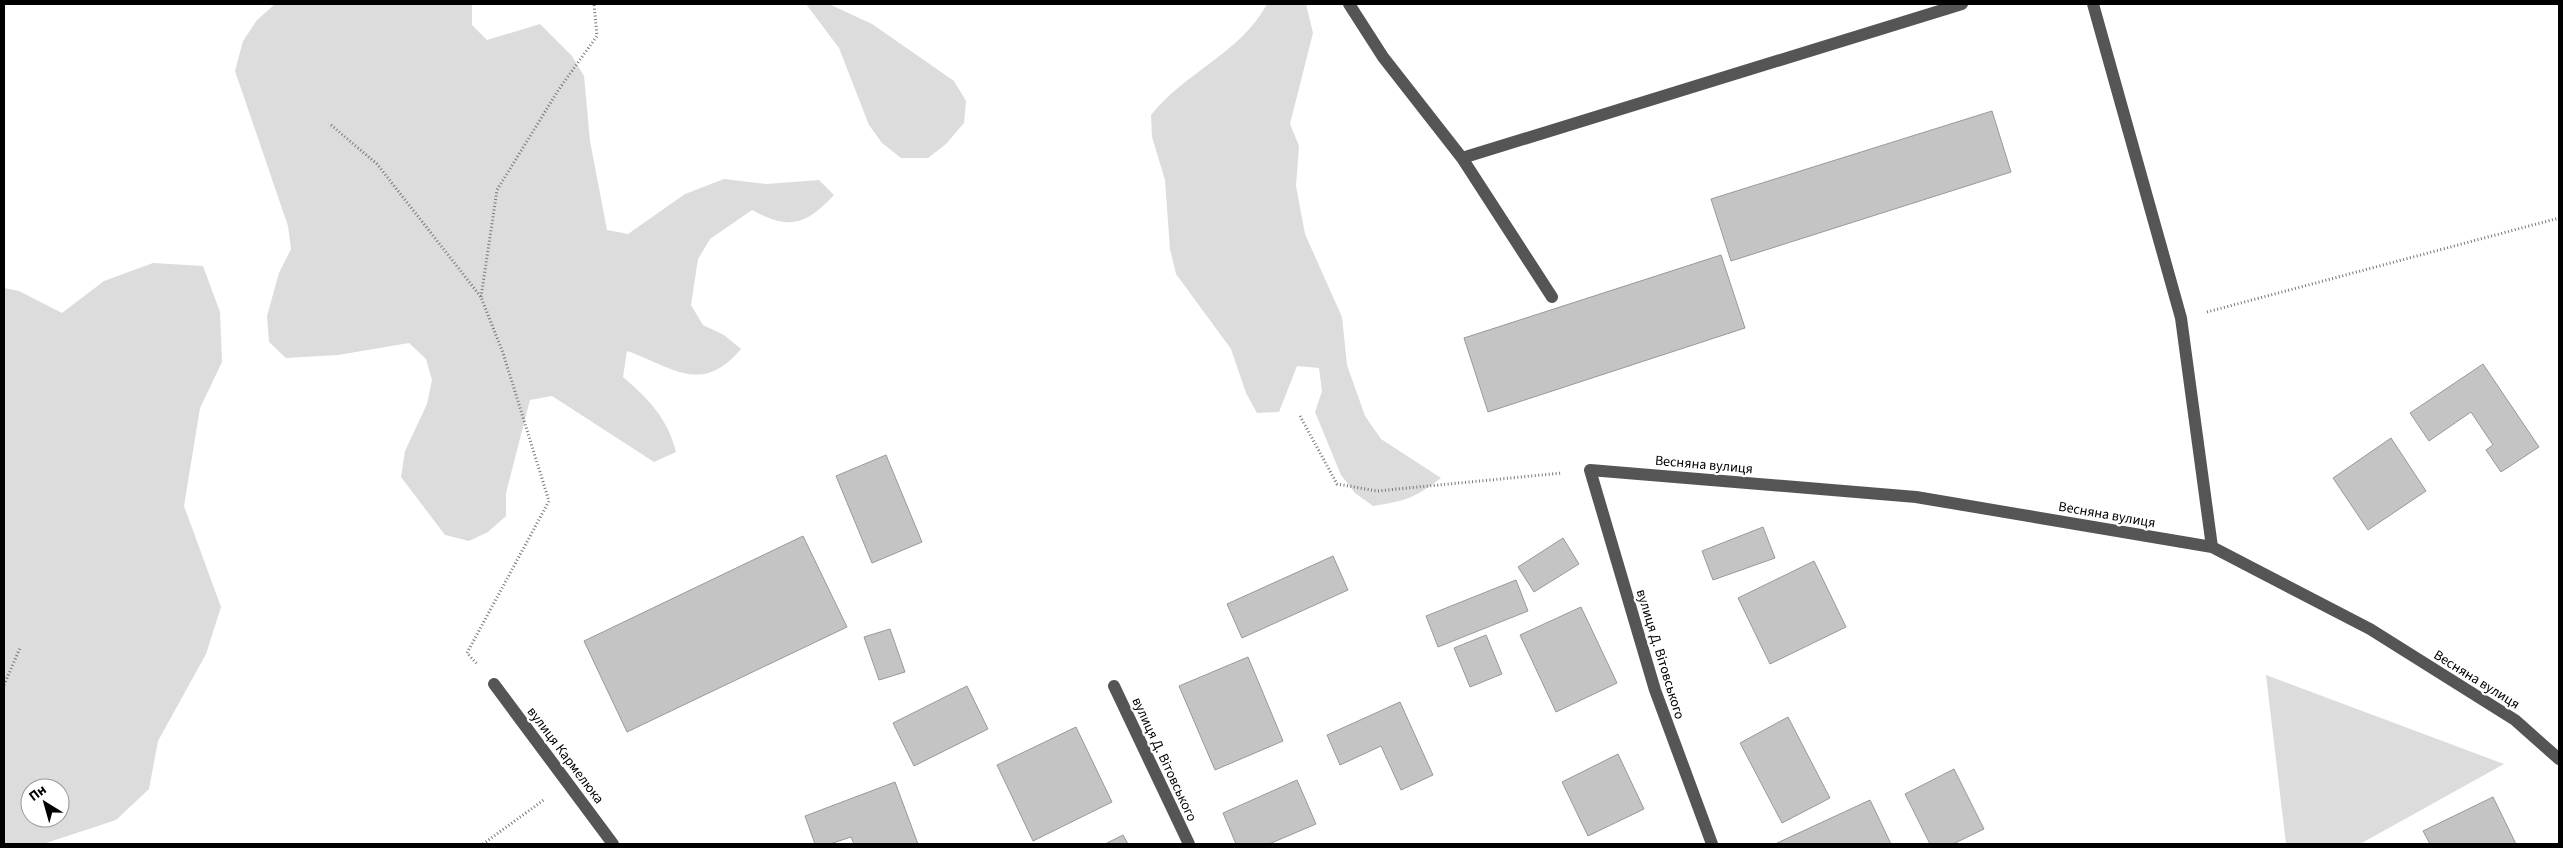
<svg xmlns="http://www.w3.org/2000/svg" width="2563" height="848" font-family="'Source Sans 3',sans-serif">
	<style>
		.green { fill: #dcdcdc; fill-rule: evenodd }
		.building { fill: #c4c4c4; stroke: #999 }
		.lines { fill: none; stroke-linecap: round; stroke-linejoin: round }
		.path { stroke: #777; stroke-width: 3; stroke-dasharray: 1 2.5; stroke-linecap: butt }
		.minor { stroke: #555; stroke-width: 12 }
		.labels { text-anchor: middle; stroke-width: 4.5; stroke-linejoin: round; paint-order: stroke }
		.street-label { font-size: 14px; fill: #000; stroke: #fff }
	</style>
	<rect width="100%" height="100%" fill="#fff"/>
	<!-- green -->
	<path class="green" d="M275 4H472V25L487 40 540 24 572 56 584 76 590 141 607 230 628 234 685 194 724 179 767 184 819 180 834 195C805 226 789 230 752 210L710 239 698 259 691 305 703 325 724 335 741 349C701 396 673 367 627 351L623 377C648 398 668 419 676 452L654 462 552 396 530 400 506 493V516L488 532 469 541 445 535 401 477 405 451 427 404 432 380 426 359 409 343 338 355 286 358 269 342 267 316 279 273 291 249 288 226 235 71 243 41 257 20Z
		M806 4H829L872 24 954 81 966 101 964 123 946 144 928 158H901L882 143 869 125 839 48Z
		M1267 4H1306L1313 33 1290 124 1299 146 1296 186 1305 234 1342 317 1347 365 1365 416 1381 439 1441 478C1415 498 1406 501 1373 506L1355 493 1341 475 1315 412 1322 391 1319 368 1297 366 1279 412 1257 413 1246 393 1231 349 1176 274 1170 249 1165 180 1152 137 1151 115C1185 72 1241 53 1267 4Z
		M153 263 203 266 220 312 222 362 200 408 184 506 221 607 206 654 158 741 149 789 116 820 43 844H4V288L19 291 62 313 104 281ZM30 788H60V818H30Z
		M2266 675 2504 764 2360 844H2286Z"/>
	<!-- building -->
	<path class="building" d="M1992 111 2011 172 1731 261 1711 199Z
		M1721 255 1745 328 1488 412 1464 338Z
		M2483 364 2539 447 2501 472 2486 450 2493 445 2471 412 2429 441 2410 413Z
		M2391 438 2426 491 2368 530 2333 478Z
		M886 455 922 542 872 563 836 476Z
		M1763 527 1775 558 1713 580 1702 551Z
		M803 536 847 627 627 732 584 641Z
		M1563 538 1579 564 1534 592 1518 567Z
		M1333 556 1348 590 1242 638 1227 604Z
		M1814 561 1846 627 1770 664 1738 598Z
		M1516 580 1528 611 1438 647 1426 616Z
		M1581 607 1617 683 1556 712 1520 635Z
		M890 629 905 672 879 680 864 637Z
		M1486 635 1502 674 1470 687 1454 648Z
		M1248 657 1283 741 1215 770 1179 686Z
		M967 686 988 729 914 766 893 723Z
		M1400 702 1433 775 1401 790 1381 746 1340 765 1327 735Z
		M1788 717 1830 798 1782 823 1740 743Z
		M1076 727 1112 802 1033 841 997 765Z
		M1618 754 1644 809 1588 836 1562 782Z
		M1954 769 1984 829 1953 844H1930L1905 794Z
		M1297 780 1316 824 1269 844H1236L1223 813Z
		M895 782 918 844H854L851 837 830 844H815L805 816Z
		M2493 797 2516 844H2430L2423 831Z
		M1870 800 1891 844H1775Z
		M1123 835 1128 844H1105Z"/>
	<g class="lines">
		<!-- path -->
		<path class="path" d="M331 125 377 164 481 297 503 353 549 501 467 653 477 664
			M481 297 497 190 559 89 597 36 594 4
			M2207 312 2559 218
			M1300 416 1337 484 1377 491 1562 473
			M4 685 20 648
			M483 844 545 799"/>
		<!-- minor -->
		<path class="minor" d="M1349 4 1383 57 1462 158 1552 297
			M2093 4 2181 318 2212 547
			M1462 158 1962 4
			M494 684 613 844
			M1114 686 1189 844
			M1712 844 1655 690 1590 470 1916 497 2212 547 2370 629 2515 720 2559 759"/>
	</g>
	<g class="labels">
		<!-- street labels -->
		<g class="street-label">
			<text transform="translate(1704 464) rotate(5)" y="5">Весняна вулиця</text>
			<text transform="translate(2107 514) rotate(10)" y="5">Весняна вулиця</text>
			<text transform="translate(1661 654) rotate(73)" y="5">вулиця Д. Вітовського</text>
			<text transform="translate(2477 679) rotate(32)" y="5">Весняна вулиця</text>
			<text transform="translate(566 755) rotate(53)" y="5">вулиця Кармелюка</text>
			<text transform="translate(1165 759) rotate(65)" y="5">вулиця Д. Вітовського</text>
		</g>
	</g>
	<!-- border -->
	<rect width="2563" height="848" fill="none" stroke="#000000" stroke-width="10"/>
	<!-- north arrow -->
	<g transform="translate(45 803) rotate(323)"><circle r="24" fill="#ffffff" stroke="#999999"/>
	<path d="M0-4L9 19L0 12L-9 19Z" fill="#000000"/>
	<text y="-8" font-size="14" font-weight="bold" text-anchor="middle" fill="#000000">Пн</text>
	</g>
</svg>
